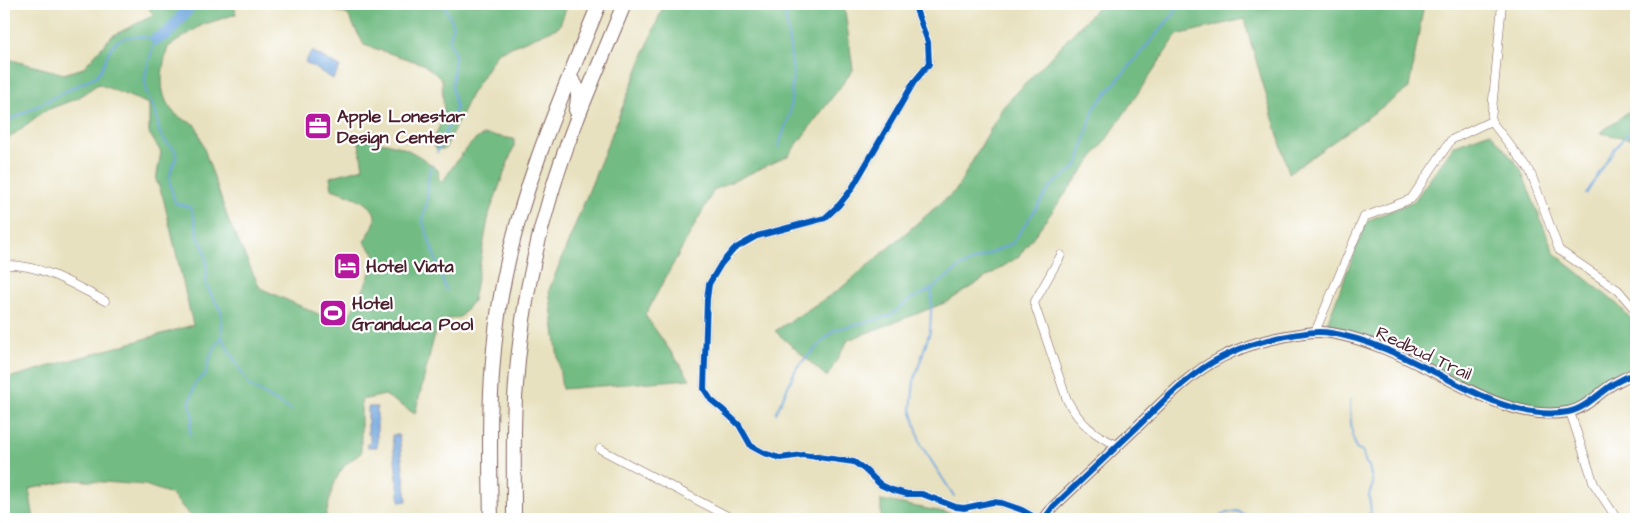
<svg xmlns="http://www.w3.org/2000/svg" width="1640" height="523" font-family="'Architects Daughter',sans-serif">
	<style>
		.forest { fill: #72bc84; stroke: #5e6e58 }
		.water { fill: #6ea6dd; stroke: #5c6284 }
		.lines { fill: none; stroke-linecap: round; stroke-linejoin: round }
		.stream { stroke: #6ea6dd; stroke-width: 2 }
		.river { stroke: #6ea6dd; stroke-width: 12 }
		.street-casing { stroke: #81635f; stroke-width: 9 }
		.secondary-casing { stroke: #81635f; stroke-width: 12 }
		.highway-casing { stroke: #81635f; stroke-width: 16 }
		.street { stroke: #fff; stroke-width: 8 }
		.secondary { stroke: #fff; stroke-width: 10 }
		.highway { stroke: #fff; stroke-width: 14 }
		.cycleway-casing { stroke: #fff; stroke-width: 9 }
		.cycleway { stroke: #0057b8; stroke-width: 6 }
		.labels { text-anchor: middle; stroke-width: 4.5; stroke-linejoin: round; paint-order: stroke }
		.poi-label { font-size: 18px; font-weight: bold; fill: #4a1f2b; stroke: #fff; text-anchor: start }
		.street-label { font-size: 18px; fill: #4a1f2b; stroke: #fff }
	</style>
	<rect width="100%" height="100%" fill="#fff"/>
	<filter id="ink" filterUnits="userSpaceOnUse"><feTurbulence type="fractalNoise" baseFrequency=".02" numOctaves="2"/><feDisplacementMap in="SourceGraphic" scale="10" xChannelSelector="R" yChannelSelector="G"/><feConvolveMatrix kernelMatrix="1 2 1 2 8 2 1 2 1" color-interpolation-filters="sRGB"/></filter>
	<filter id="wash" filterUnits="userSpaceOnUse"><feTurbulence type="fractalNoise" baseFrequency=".0096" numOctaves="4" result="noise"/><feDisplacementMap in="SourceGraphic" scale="20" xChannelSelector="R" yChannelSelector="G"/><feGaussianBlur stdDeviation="1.12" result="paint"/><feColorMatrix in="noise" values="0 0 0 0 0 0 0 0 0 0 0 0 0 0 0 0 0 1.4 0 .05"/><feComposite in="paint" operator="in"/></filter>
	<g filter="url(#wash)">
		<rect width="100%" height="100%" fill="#e8e1bf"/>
		<!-- forest -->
		<path class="forest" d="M145 4H234L236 14 202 25 168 47C161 70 156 99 178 116 183 120 190 122 196 125L229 222 260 288 343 325C356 305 372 278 374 253L364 242C367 236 372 230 374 224 382 202 346 195 332 189L330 177 363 168 358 137C371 142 381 141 393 145 411 149 424 159 438 170L439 181 444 180C451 169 472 135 486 135 495 135 505 138 514 139V146L489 214 473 301 460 317 438 321 415 414 385 395 361 400V453C355 458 347 462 343 468 331 483 330 502 325 519H193L171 494 145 485 74 480 29 489 34 519H4V375L5 379 193 325 163 197 156 180 161 152 149 133V104L98 84 78 98 44 111 4 142V58L64 74 83 68 112 36 154 15Z
			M316 4H568L559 27 497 53 470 96 445 149H437L432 144 444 115 442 79 423 64 364 45 348 15Z
			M664 4H844L853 70 788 156 714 190 645 315 690 379 562 389 549 290Z
			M1101 4H1424L1409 88 1289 173 1244 19 1177 35 1111 133 1018 257 947 302 848 340 827 377 775 331 840 289 956 190 1003 107Z
			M1636 106V140L1600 133Z
			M1490 132 1520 168 1554 253 1617 304 1636 324V365L1602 380 1582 399 1557 409H1535L1496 398 1403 352 1327 323 1367 221 1414 201 1455 145Z
			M881 500 959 515 1001 514 1015 519H881Z"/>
		<!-- water -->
		<path class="water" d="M312 51 340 67 333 79 305 62Z
			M328 307 341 312 338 319 331 315 325 313V309Z
			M368 407H377V447H367L366 444H370V435L368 434Z
			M392 435H399L407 501 400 502Z"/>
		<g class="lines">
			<!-- stream -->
			<path class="stream" d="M167 34 153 46 145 76 146 92 156 112 159 131 165 141 175 150 176 158 172 167 169 180 175 203 190 207 194 218 198 236 205 251 207 265 206 285 221 311 222 338 249 385 291 410
				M4 123 96 76C104 69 104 61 109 51 119 32 138 36 156 39
				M778 147 790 114 793 72 784 4
				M437 152 456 108 452 88 455 55 449 41C456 21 452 20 442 4
				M431 166C426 179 429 193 426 206 424 213 423 215 423 222L446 290
				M1586 194C1601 172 1614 143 1636 127
				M932 290 930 331 914 381 911 409 921 445 954 496
				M1350 400C1350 416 1351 433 1356 448L1362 451 1366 463 1369 466 1373 484 1369 495 1371 512 1366 519
				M776 413 797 367 834 330 890 316 909 300 932 289 960 267 1013 243 1051 186 1077 166 1094 108 1182 4
				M4 418 5 455
				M190 435V425L193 418 190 402 195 383 206 374C208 359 212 350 221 338
				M1219 519 1222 514 1237 511 1253 519"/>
			<!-- river -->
			<path class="river" d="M156 39 167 34 192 4"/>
		</g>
	</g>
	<g filter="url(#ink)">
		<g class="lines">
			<!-- street casing -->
			<g class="street-casing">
				<path id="street" d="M914 4 928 42 929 64 914 82 851 190 839 205 825 218 757 236 734 249 721 264 709 284 707 299 704 389 711 400 722 409 739 425 751 446 764 453 780 458 803 455 854 462 864 469 881 485 892 490 907 494H922L956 507 964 508 993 502 1002 503 1022 510 1038 519
					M1502 4 1491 121 1530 171 1559 250 1618 290 1636 311
					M1061 255 1034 303 1067 400C1079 422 1094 436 1118 445
					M4 265C40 263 74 285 105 301
					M1315 332 1364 217 1411 199 1451 140 1491 121
					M1570 412 1594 484 1617 519
					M600 449 733 519"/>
			</g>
			<!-- secondary casing -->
			<g class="secondary-casing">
				<path id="secondary" d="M1044 519 1053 507C1080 481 1108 455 1135 429 1162 403 1188 374 1222 357 1241 347 1261 341 1282 337 1299 334 1315 330 1331 333 1369 339 1406 358 1440 375 1478 395 1523 420 1568 412 1585 409 1599 393 1613 384 1620 380 1628 376 1636 373"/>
			</g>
			<!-- highway casing -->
			<g class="highway-casing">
				<path id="highway" d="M569 78C580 86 579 98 576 110
					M491 519C489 437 488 355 505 275 524 180 563 93 599 4
					M514 519C514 479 513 439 515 398 519 329 531 260 551 194 570 129 599 67 624 4"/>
			</g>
			<!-- street -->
			<use href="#street" class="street"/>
			<!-- secondary -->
			<use href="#secondary" class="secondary"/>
			<!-- highway -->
			<use href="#highway" class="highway"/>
			<!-- cycleway casing -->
			<g class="cycleway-casing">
				<path id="cycleway" d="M914 4 928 42 929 64 914 82 851 190 839 205 825 218 757 236 734 249 721 264 709 284 707 299 704 389 711 400 722 409 739 425 751 446 764 453 780 458 803 455 854 462 864 469 881 485 892 490 907 494H922L956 507 964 508 993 502 1002 503 1022 510 1038 519
					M1044 519 1053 507C1080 481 1108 455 1135 429 1162 403 1188 374 1222 357 1241 347 1261 341 1282 337 1299 334 1315 330 1331 333 1369 339 1406 358 1440 375 1478 395 1523 420 1568 412 1585 409 1599 393 1613 384 1620 380 1628 376 1636 373"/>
			</g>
			<!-- cycleway -->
			<use href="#cycleway" class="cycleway"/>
		</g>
	</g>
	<!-- icons -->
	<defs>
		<g id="office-square" transform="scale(1.4375)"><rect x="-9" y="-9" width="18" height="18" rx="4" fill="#b5179e" stroke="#fff"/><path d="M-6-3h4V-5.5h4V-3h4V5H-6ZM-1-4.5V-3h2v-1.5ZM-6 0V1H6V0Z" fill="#fff"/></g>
		<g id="hotel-square" transform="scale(1.4375)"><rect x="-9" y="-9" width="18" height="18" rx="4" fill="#b5179e" stroke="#fff"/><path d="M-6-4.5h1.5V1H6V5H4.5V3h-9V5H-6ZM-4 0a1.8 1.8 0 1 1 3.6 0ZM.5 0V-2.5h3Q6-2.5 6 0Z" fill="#fff"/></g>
		<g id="stadium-square" transform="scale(1.4375)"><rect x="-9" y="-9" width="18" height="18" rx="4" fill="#b5179e" stroke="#fff"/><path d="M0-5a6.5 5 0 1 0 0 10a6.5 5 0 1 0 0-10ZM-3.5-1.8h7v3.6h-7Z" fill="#fff"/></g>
	</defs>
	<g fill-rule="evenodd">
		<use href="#office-square" x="318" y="126"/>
		<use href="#hotel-square" x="347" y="266"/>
		<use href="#stadium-square" x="333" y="313"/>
	</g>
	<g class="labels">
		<!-- poi labels -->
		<g class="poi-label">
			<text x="337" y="122">Apple Lonestar<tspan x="337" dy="21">Design Center</tspan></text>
			<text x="366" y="272">Hotel Viata</text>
			<text x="352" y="309">Hotel<tspan x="352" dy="21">Granduca Pool</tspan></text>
		</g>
		<!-- street labels -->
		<g class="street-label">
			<text transform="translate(1424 353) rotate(25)" y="6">Redbud Trail</text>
		</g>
	</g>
	<!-- margin -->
	<rect width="1640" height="523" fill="none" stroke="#fff" stroke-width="20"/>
</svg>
